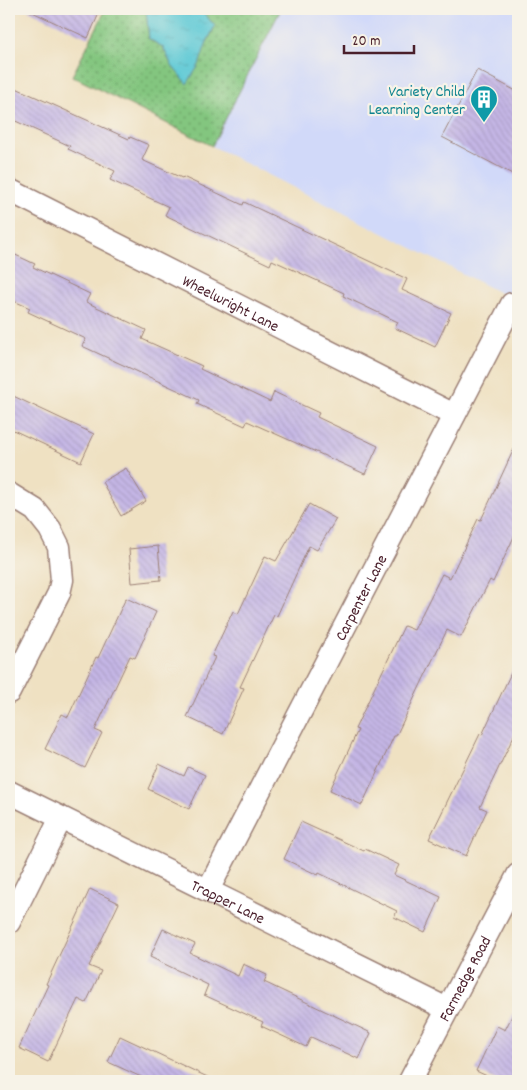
<svg xmlns="http://www.w3.org/2000/svg" width="527" height="1090" font-family="Dekko,sans-serif">
	<style>
		.built { fill: #d1d9f9 }
		.grass { fill: url(#grass-dots); stroke: #667255 }
		.water { fill: url(#water-ripples); stroke: #547480 }
		.building { fill: url(#building-back-hatch) }
		.lines { fill: none; stroke-linecap: round; stroke-linejoin: round }
		.street-casing { stroke: #9c8076; stroke-width: 25 }
		.street { stroke: #fff; stroke-width: 22 }
		.labels { text-anchor: middle; stroke-width: 4.5; stroke-linejoin: round; paint-order: stroke }
		.culture-label { font-size: 16px; fill: #0d838f; stroke: #f7f3e8; text-anchor: end }
		.street-label { font-size: 16px; fill: #4a1f2b; stroke: #f7f3e8 }
	</style>
	<defs>
		<pattern id="grass-dots" width="8" height="8" patternUnits="userSpaceOnUse" patternTransform="scale(1.25)"><rect width="8" height="8" fill="#83c67f"/><path d="M2 2h.1M6 6h.1" fill="none" stroke="#6da068" stroke-width="1.8" stroke-linecap="round"/></pattern>
		<pattern id="water-ripples" width="26" height="14" patternUnits="userSpaceOnUse" patternTransform="scale(1.25)"><rect width="26" height="14" fill="#5dc9d5"/><path d="M2 4q2-2 4 0t4 0M15 11q2-2 4 0t4 0" fill="none" stroke="#52acb7"/></pattern>
		<pattern id="building-back-hatch" width="6" height="6" patternUnits="userSpaceOnUse" patternTransform="scale(1.25)"><rect width="6" height="6" fill="#c4b6e5"/><path d="M-1 5l2 2M0 0l6 6M5-1l2 2" fill="none" stroke="#aa9cc5"/></pattern>
	</defs>
	<rect width="100%" height="100%" fill="#f7f3e8"/>
	<filter id="ink" filterUnits="userSpaceOnUse"><feTurbulence type="fractalNoise" baseFrequency=".02" numOctaves="2"/><feDisplacementMap in="SourceGraphic" scale="10" xChannelSelector="R" yChannelSelector="G"/><feConvolveMatrix kernelMatrix="1 2 1 2 8 2 1 2 1" color-interpolation-filters="sRGB"/></filter>
	<filter id="wash" filterUnits="userSpaceOnUse"><feTurbulence type="fractalNoise" baseFrequency=".0096" numOctaves="4" result="noise"/><feDisplacementMap in="SourceGraphic" scale="20" xChannelSelector="R" yChannelSelector="G"/><feGaussianBlur stdDeviation="1.12" result="paint"/><feColorMatrix in="noise" values="0 0 0 0 0 0 0 0 0 0 0 0 0 0 0 0 0 1.4 0 .05"/><feComposite in="paint" operator="in"/></filter>
	<g filter="url(#wash)">
		<rect width="100%" height="100%" fill="#efe1c2"/>
		<!-- built -->
		<path class="built" d="M281 9H518V302L212 146Z"/>
		<!-- grass -->
		<path class="grass" d="M106 9H146L149 39 163 47 172 66 206 44 215 26 200 9H281L212 146 72 76Z"/>
		<!-- water -->
		<path class="water" d="M146 9H200L215 26 206 44 199 65 187 84 172 66 163 47 149 39Z"/>
		<g id="blocks">
			<!-- building -->
			<path class="building" d="M26 9H101L88 38Z
				M477 70 518 92V177L442 137Z
				M16 88 129 139 130 137 149 145 142 160 182 178 183 177 243 205 244 202 407 279 402 290 451 313 435 347 395 328 398 322 343 296 344 293 272 260 270 265 165 215 169 207 110 180 115 171 68 149 70 146 9 118V102Z
				M9 252 35 264 33 267 90 294 86 302 146 330 142 339 202 366 200 369 270 402 274 392 319 413 317 417 378 446 365 474 247 421 245 426 197 404 199 400 82 346 86 339 28 312 30 308 9 299Z
				M9 394 94 434 81 462 9 428Z
				M518 440V528L493 582 490 580 461 637 447 630 396 736H394L362 805 330 790 358 730 355 729 404 626 414 630 442 574 450 578 478 519 481 520Z
				M126 468 146 501 121 516 102 482Z
				M309 504 336 519 317 550 309 546 277 616 274 615 240 687 244 688 223 734 187 717 215 657 212 656 233 611 238 614 265 556 276 561Z
				M158 546 161 580 132 583 129 549Z
				M126 598 156 612 135 658 130 656 95 730 102 733 85 768 45 749 62 714 68 717 96 657 98 658Z
				M518 658V727L480 807 487 810 466 856 429 839 480 734 482 735Z
				M159 764 184 776 188 767 205 775 189 809 148 789Z
				M301 822 364 851 365 849 399 865 394 875 441 897 425 932 394 917 397 911 319 873 318 875 284 859Z
				M90 889 119 903 89 966 101 971 86 1003 78 999 48 1062 19 1048 48 985 46 984Z
				M163 929 195 944 190 953 238 976 243 964 267 975 264 982 371 1033 359 1059 311 1037 306 1047 261 1026 263 1022 204 995 208 985 150 957Z
				M518 1004V1081H498L476 1071 497 1026 505 1030Z
				M120 1036 216 1081H150L108 1062Z"/>
		</g>
	</g>
	<g filter="url(#ink)">
		<use href="#blocks" fill-opacity="0" stroke="#9c8076" stroke-width="1"/>
		<g class="lines">
			<!-- street casing -->
			<g class="street-casing">
				<g id="street">
					<path id="s1" d="M9 190 454 415"/>
					<path d="M9 494 35 510 50 529 59 547 62 580 59 593 9 692"/>
					<path id="s2" d="M9 792 447 1009"/>
					<path id="s3" d="M208 890 512 304"/>
					<path d="M9 922 61 818"/>
					<path id="s4" d="M410 1081 518 875"/>
				</g>
			</g>
			<!-- street -->
			<use href="#street" class="street"/>
		</g>
	</g>
	<!-- icons -->
	<defs>
		<g id="building-pin" transform="scale(1.4375)"><path d="M0 17L-7.5 6A9.5 9.5 0 1 1 7.5 6Z" fill="#0f9aa8" stroke="#f7f3e8"/><path d="M-4-6H4V6H1V3H-1V6H-4ZM-2.5-4.3h1.7v1.8h-1.7ZM.8-4.3h1.7v1.8H.8ZM-2.5-1h1.7V.8h-1.7ZM.8-1h1.7V.8H.8Z" fill="#fff"/></g>
	</defs>
	<g fill-rule="evenodd">
		<use href="#building-pin" x="484" y="99"/>
	</g>
	<g class="labels">
		<!-- culture labels -->
		<g class="culture-label">
			<text x="465" y="96">Variety Child<tspan x="465" dy="18">Learning Center</tspan></text>
		</g>
		<!-- street labels -->
		<g class="street-label">
			<text dy="6" stroke="none"><textPath href="#s1" startOffset="249">Wheelwright Lane</textPath></text>
			<text dy="6" stroke="none"><textPath href="#s3" startOffset="330">Carpenter Lane</textPath></text>
			<text dy="6" stroke="none"><textPath href="#s2" startOffset="245">Trapper Lane</textPath></text>
			<text dy="6" stroke="none"><textPath href="#s4" startOffset="116">Farmedge Road</textPath></text>
		</g>
	</g>
	<!-- margin -->
	<rect width="527" height="1090" fill="none" stroke="#f7f3e8" stroke-width="30"/>
	<!-- scale -->
	<path d="M344 45v8h70v-8" fill="none" stroke="#4a1f2b" stroke-width="2.5"/>
	<text x="352" y="45" font-size="15" fill="#4a1f2b" stroke="#f7f3e8" stroke-width="4" paint-order="stroke">20 m</text>
</svg>
